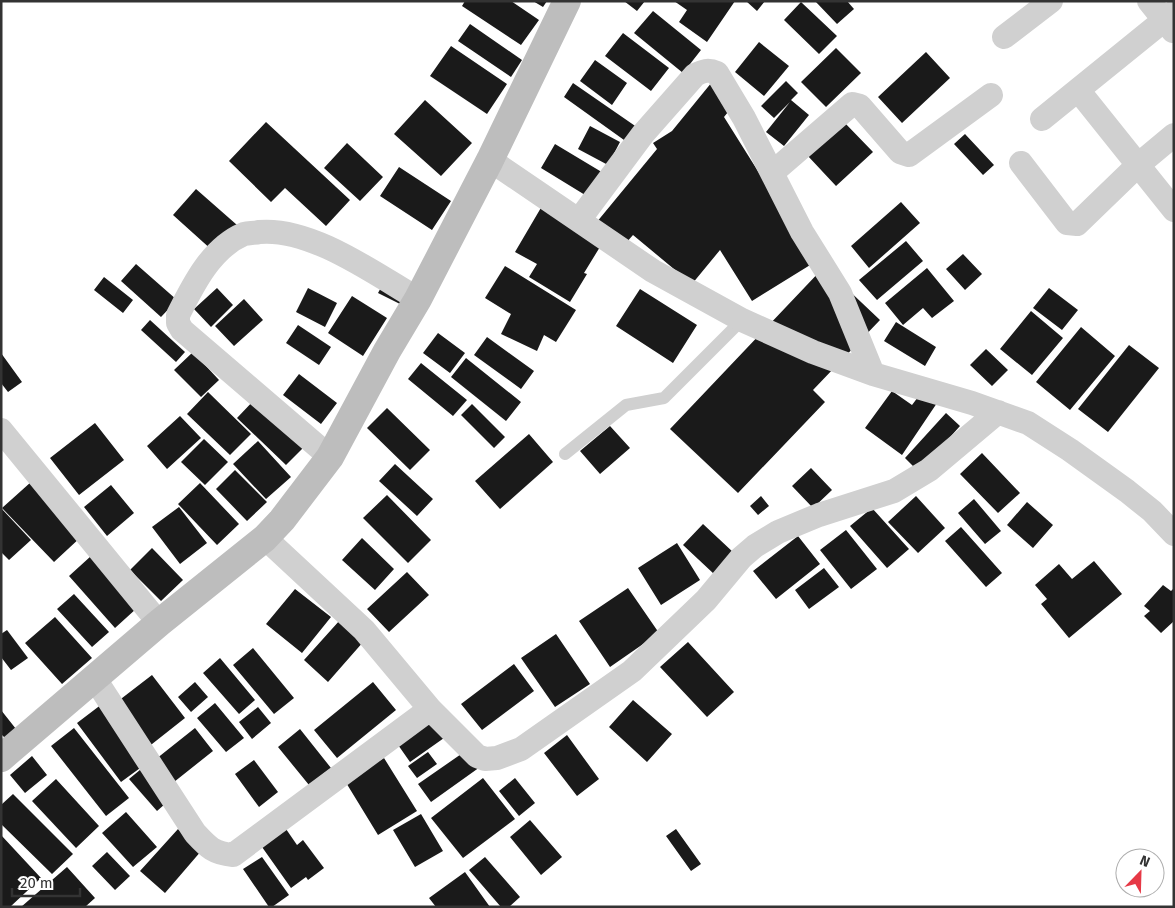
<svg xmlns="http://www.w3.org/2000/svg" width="1175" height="908" font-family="'Fira Sans',sans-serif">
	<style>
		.building { fill: #1a1a1a }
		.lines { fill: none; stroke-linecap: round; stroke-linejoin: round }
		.lane { stroke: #d0d0d0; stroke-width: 12 }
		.street { stroke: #d0d0d0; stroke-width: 24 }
		.secondary { stroke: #bdbdbd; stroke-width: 28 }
	</style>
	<rect width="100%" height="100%" fill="#fff"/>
	<!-- building -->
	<path class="building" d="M465 1H511L539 20 521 45 462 6Z
		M533 1H547L543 7Z
		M624 1H645L637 11Z
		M674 1H735L707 42 679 22 687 10Z
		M746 1H765L757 11Z
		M815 1H847L854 9 837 24Z
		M801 2 837 36 819 54 784 20Z
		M653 11 701 50 683 73 634 33Z
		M470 24 522 60 511 77 458 41Z
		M623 33 669 68 651 91 605 56Z
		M759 42 789 66 764 96 735 72Z
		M451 46 507 84 487 114 430 76Z
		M836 48 861 73 826 107 801 82Z
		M926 52 950 78 902 123 878 97Z
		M595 60 627 83 612 105 580 81Z
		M786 81 798 93 791 100 809 115 784 146 766 132 790 102 774 118 761 106Z
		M712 82 736 102 724 117 815 262 752 301 720 250 692 284 633 235 626 243 596 223 657 149 653 143 672 131Z
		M573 83 641 130 631 145 564 97Z
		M425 100 472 143 441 176 394 134Z
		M843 121 873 152 836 186 807 155Z
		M266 122 350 200 326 226 285 188 271 202 229 161Z
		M590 126 620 142 608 165 578 149Z
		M965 134 994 165 983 175 954 144Z
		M347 143 383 177 360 201 324 168Z
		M555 144 605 174 590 198 541 168Z
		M399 167 451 201 432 230 380 196Z
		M196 189 237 225 213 251 173 215Z
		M901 202 920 223 869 268 851 246Z
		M542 206 603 242 584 273 587 274 570 302 529 277 537 264 515 252Z
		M906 241 923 261 877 300 859 280Z
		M963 254 982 274 965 290 946 269Z
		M136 264 177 300 161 317 121 281Z
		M505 266 576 310 556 342 544 335 537 351 501 334 511 314 485 298Z
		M824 267 880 320 813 390 825 402 738 493 670 429Z
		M927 268 954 301 932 318 923 308 903 325 885 303Z
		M104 277 133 300 123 313 94 290Z
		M384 282 404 306 378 293Z
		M217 288 233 305 211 327 194 309Z
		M308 288 337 303 325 327 296 312Z
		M1049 288 1078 310 1062 330 1033 308Z
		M640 289 697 325 673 363 616 326Z
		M352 296 387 318 363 356 328 333Z
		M244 299 263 320 234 346 215 326Z
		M1031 311 1063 338 1032 375 1000 349Z
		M150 320 185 352 176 362 141 330Z
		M896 322 936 347 925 366 884 341Z
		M298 325 331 347 319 365 286 343Z
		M1081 327 1115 356 1070 410 1036 382Z
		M438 333 465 353 450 373 423 353Z
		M487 337 534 371 521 389 474 355Z
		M1129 345 1159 368 1108 432 1078 409Z
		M986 349 1008 370 992 386 970 365Z
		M193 352 219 380 201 397 174 370Z
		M1 353 22 382 8 392 1 383Z
		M466 358 521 402 506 421 451 377Z
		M421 363 467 400 453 416 408 379Z
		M299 374 337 403 321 424 283 395Z
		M892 391 912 405 921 393 937 403 902 455 865 428Z
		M208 392 251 434 230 455 187 414Z
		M256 398 305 446 286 465 237 418Z
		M472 404 505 437 494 448 461 415Z
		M387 408 430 450 410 470 367 428Z
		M946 413 960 426 919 472 905 458Z
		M180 416 201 438 167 469 147 446Z
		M95 423 124 460 79 495 50 458Z
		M610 426 630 448 600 474 580 451Z
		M529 434 553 462 500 509 475 481Z
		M204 439 228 462 205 485 181 462Z
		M258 441 291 477 266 499 233 464Z
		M982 453 1020 493 998 513 960 474Z
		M395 464 433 499 417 516 379 481Z
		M811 468 832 490 813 508 792 486Z
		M235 470 267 502 247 521 216 489Z
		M31 482 82 536 54 562 2 508Z
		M200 483 239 524 217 545 178 504Z
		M111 485 134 513 107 536 84 507Z
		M387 495 431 540 408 563 363 518Z
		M761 496 769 506 758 515 750 506Z
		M916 496 945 528 918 553 888 522Z
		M974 499 1001 531 985 544 958 513Z
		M1027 502 1053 525 1033 548 1007 525Z
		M179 507 207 543 180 564 152 527Z
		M1 508 31 540 9 560 1 552Z
		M872 508 909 549 887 568 850 526Z
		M703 524 734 553 714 574 683 545Z
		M961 527 1002 573 986 587 945 541Z
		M846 530 877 569 851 589 820 550Z
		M798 536 820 564 776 599 753 571Z
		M362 538 394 569 375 590 342 560Z
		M677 543 700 580 661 605 638 568Z
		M152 548 183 580 161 601 130 570Z
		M91 556 137 608 115 628 69 576Z
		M1094 561 1122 594 1069 638 1041 604 1047 599 1035 585 1059 564 1072 579Z
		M824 568 839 587 809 609 795 590Z
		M407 572 429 595 389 632 367 609Z
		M1163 585 1171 591 1174 588V621L1161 633 1144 616 1150 611 1144 606Z
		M628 588 659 633 610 667 579 621Z
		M295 589 331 617 302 653 266 624Z
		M74 594 109 632 92 647 57 609Z
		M55 617 92 658 62 684 25 643Z
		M340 620 364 641 328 682 304 660Z
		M7 630 28 658 11 670 1 657V634Z
		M556 634 590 684 555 707 521 658Z
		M688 642 734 692 707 717 660 667Z
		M253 648 294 698 274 714 233 665Z
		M220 658 255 700 239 714 203 673Z
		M514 664 534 691 482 730 461 704Z
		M152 675 185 718 147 748 113 705Z
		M195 682 208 697 191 712 178 697Z
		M373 682 396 710 337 758 314 730Z
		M633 700 672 734 647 762 609 727Z
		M215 703 244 738 226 752 197 718Z
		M102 704 147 763 121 782 77 723Z
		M258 707 271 723 252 739 239 722Z
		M1 710 16 729 5 738 1 734Z
		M429 717 444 738 410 762 396 742Z
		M74 728 129 798 106 816 51 746Z
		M195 728 213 751 174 782 156 759Z
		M300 729 331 768 309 785 278 747Z
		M567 735 599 779 577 796 544 753Z
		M467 750 480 767 431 802 418 784Z
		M428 752 437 764 417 778 408 766Z
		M32 756 47 775 25 793 10 775Z
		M384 758 417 811 378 835 345 781Z
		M254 760 278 792 259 807 235 774Z
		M146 765 173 797 157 811 129 779Z
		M483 778 515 819 463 858 431 818Z
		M515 778 535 803 519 816 499 791Z
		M56 779 99 826 76 848 32 801Z
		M13 794 73 854 52 874 1 824V805Z
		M126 812 157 847 133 867 102 833Z
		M421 814 443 851 415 867 393 830Z
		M530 820 562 857 541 875 510 837Z
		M178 829 202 850 165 893 140 871Z
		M286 829 297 845 303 840 324 868 308 880 306 877 291 888 262 847Z
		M676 829 701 864 691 871 666 836Z
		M1 835 41 878 10 907H1Z
		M107 852 130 876 115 890 92 866Z
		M262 857 289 895 272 907H269L243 869Z
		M485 857 520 897 509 907H501L469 870Z
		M67 867 95 898 85 907H21Z
		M465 872 490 907H436L429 898Z"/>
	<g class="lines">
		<!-- lane -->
		<path class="lane" d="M565 454 626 405 664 398 742 320"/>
		<!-- street -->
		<path class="street" d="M1149 1 1173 31
			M1004 37 1051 1
			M1078 90 1174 210
			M1042 119 1174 12
			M490 160 653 271 742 320 813 352 873 374 972 403 1028 423 1070 450 1127 491 1152 511 1174 534
			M1021 163 1067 223 1077 224 1138 165 1174 135
			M772 173 852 104 860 106 900 152 909 155 991 95
			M579 220 643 134 695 75C703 71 708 69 717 73L744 118 802 232 840 293 873 374
			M1 430 159 623
			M330 457 182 330 178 323V315C193 285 211 248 244 234 249 233 255 233 259 232 311 227 375 274 418 299
			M265 538 364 630 430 709 477 756 485 759 497 758 521 749 632 671 706 600 741 558 755 546 778 532 819 515 894 491 929 470 998 412
			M95 679 195 833C208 847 213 853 233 855L430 709"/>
		<!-- secondary -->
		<path class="secondary" d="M1 758 159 623 265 538 282 520 330 457 387 351 418 299 490 160 567 1"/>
	</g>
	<!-- border -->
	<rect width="1175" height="908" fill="none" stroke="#333333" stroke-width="5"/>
	<!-- north arrow -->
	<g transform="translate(1140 873) rotate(23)"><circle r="24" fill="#ffffff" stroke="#adadad"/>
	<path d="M0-4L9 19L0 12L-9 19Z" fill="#e63946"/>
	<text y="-8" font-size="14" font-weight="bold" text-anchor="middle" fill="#333333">N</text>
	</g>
	<!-- scale -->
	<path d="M12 888v8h68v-8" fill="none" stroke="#333333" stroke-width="2.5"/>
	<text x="20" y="888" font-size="15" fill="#333333" stroke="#ffffff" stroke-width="4" paint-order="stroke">20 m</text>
</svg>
